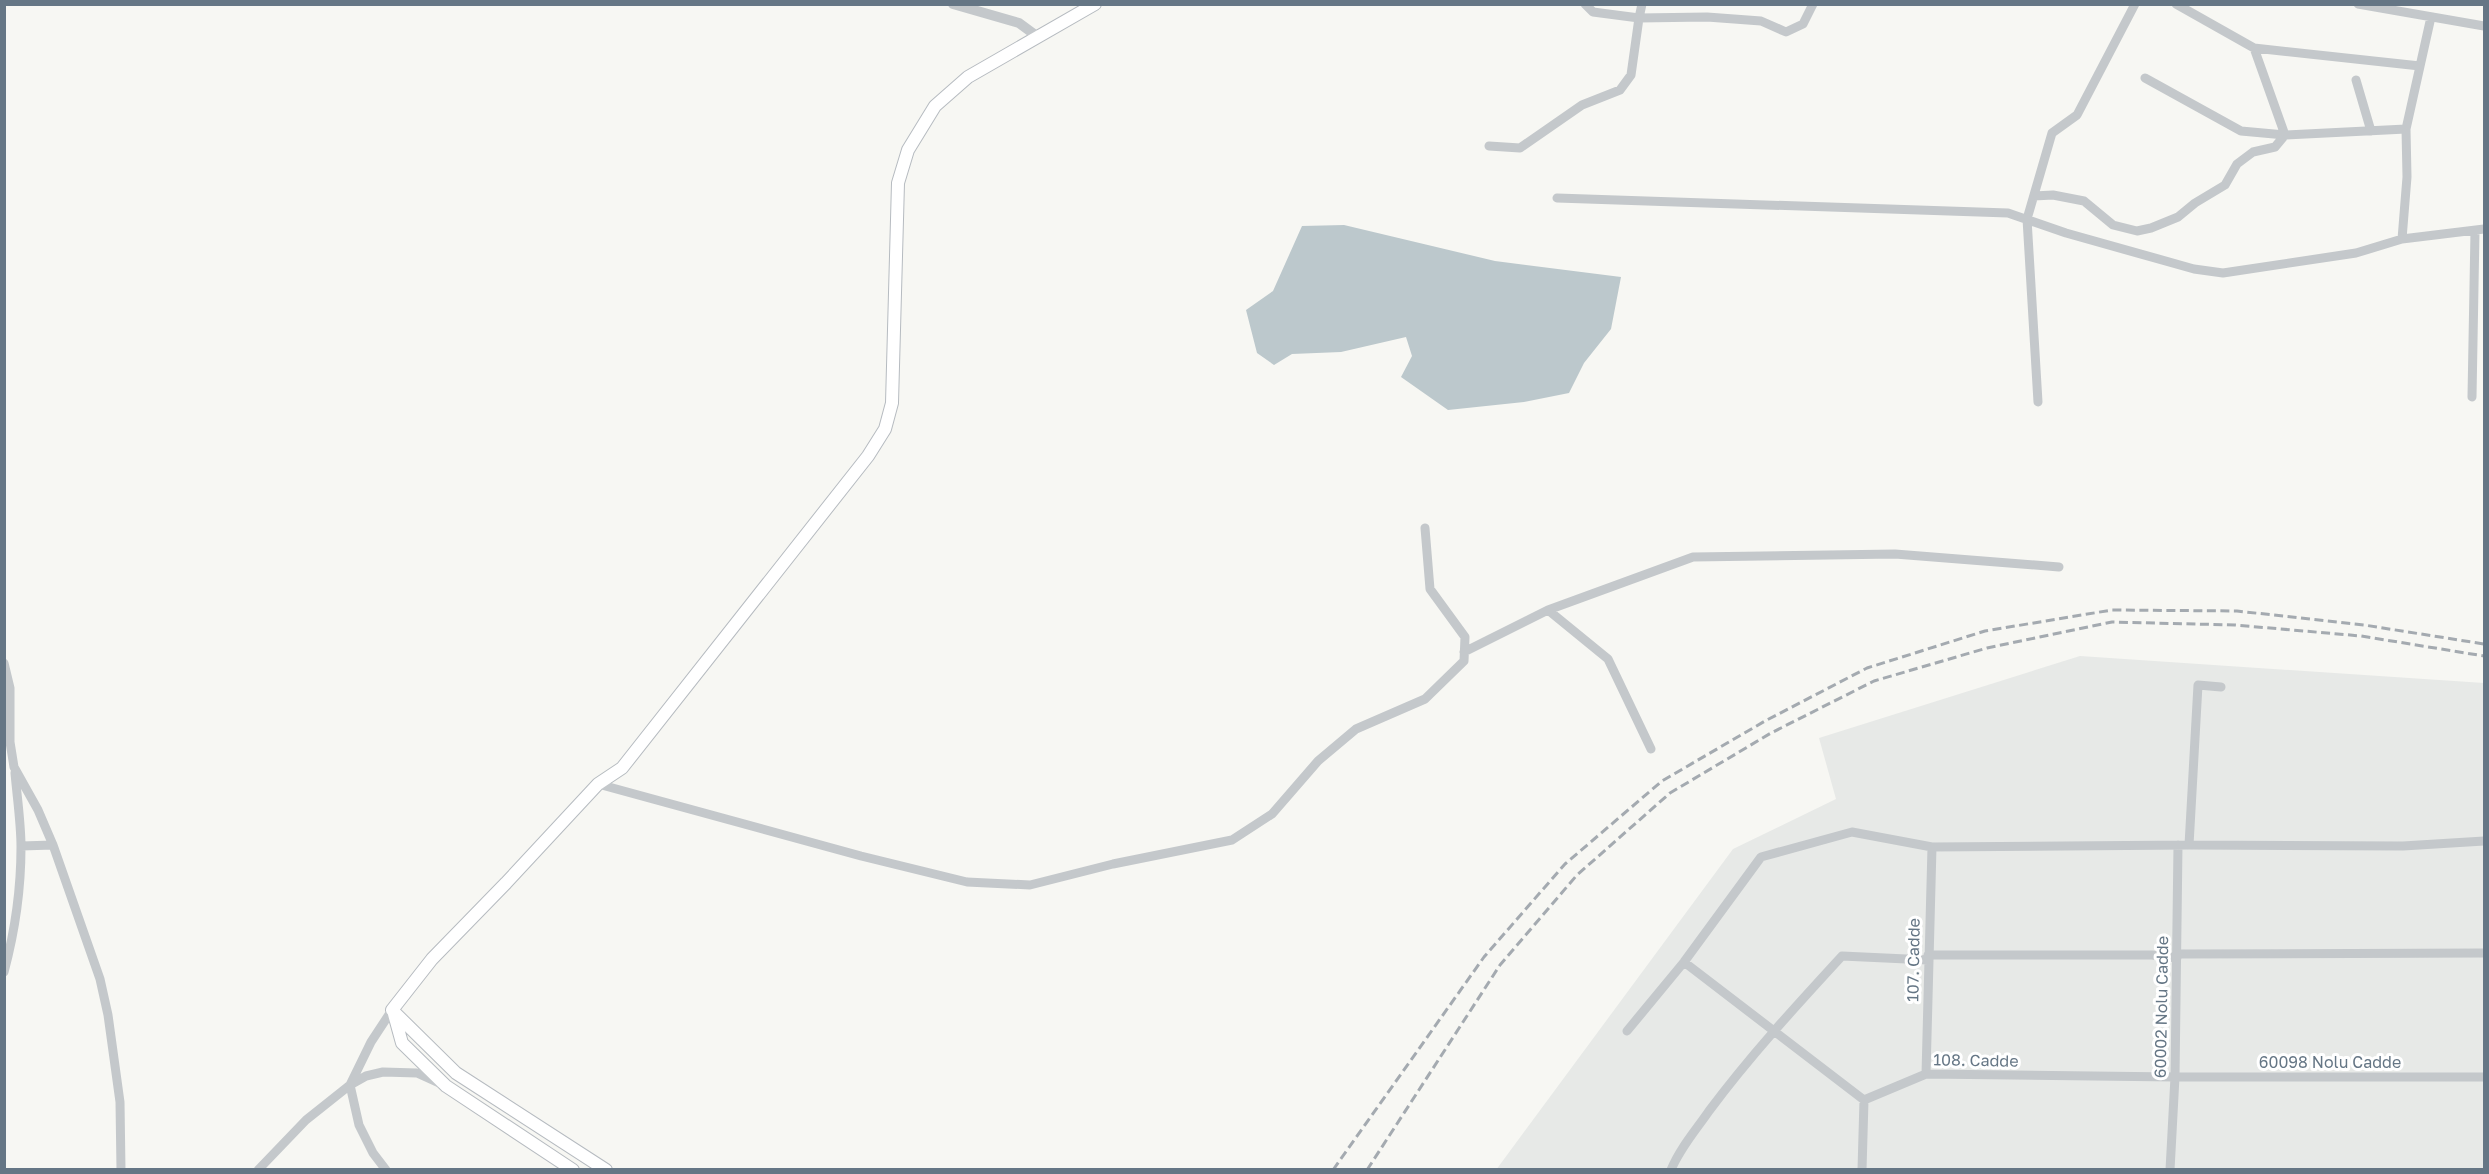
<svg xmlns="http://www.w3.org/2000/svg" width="2489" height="1174" font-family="'Golos Text',sans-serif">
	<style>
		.built { fill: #e7e9e7 }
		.water { fill: #bcc8cc }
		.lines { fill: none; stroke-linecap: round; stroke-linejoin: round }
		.secondary-casing { stroke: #b6bbc0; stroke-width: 14 }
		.minor { stroke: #c4c8cb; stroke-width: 9 }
		.tertiary { stroke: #c4c8cb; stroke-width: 10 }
		.secondary { stroke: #fff; stroke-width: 12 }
		.rail { stroke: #a4aab0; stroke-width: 3; stroke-dasharray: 9 4.5; stroke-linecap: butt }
		.labels { text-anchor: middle; stroke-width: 6; stroke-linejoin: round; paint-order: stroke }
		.street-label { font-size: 16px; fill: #657685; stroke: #fff }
	</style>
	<rect width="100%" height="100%" fill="#f7f7f3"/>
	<!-- built -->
	<path class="built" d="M2080 656 2484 683V1169L1496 1170 1733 849 1836 799 1819 738Z"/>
	<!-- water -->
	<path class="water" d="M1344 225 1495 261 1621 277 1611 329 1584 363 1569 393 1524 402 1448 410 1401 377 1412 356 1406 337 1341 352 1292 354 1274 365 1257 353 1246 310 1273 291 1302 226Z"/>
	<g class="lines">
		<!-- secondary casing -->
		<g class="secondary-casing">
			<path id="secondary" d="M392 1010 432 959 506 883 598 784 622 768 868 456 885 429 892 403 898 183 908 150 935 106 968 77 1095 4
				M392 1010 456 1073 606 1170
				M394 1014 402 1043 446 1086 573 1170"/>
		</g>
		<!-- minor -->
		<path class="minor" d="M1585 4 1593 12 1639 18 1642 4
			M2176 4 2254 48 2420 66
			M2358 4 2484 26
			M2145 78 2241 131 2285 135 2406 129
			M2356 80 2371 131
			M1489 146 1520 148 1582 105 1620 90 1631 75 1639 18 1707 17 1761 21 1786 32 1803 24 1813 4
			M2034 196 2053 195 2084 201 2113 225 2137 231 2151 228 2178 217 2195 203 2225 185 2237 164 2253 152 2275 147 2285 135 2254 48
			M1557 198 2008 213 2066 233 2194 269 2223 273 2356 253 2402 239 2484 229
			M2402 239 2407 177 2406 129 2431 17
			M2472 397 2475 231
			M2038 402 2027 219 2052 133 2077 115 2135 4
			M1548 610 1693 557 1895 554 2059 567
			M1464 652 1548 610 1608 659 1651 749
			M4 663 10 688V742L14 767 38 810 53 845 100 979 108 1015 120 1102 121 1170
			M598 784 861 856 967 882 1030 885 1113 864 1232 840 1272 814 1318 761 1356 729 1425 699 1464 661 1465 637 1430 589 1425 528
			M2189 845 2198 685 2221 687
			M21 846 53 845
			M2177 954 2484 953
			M1928 955H2152L2177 958
			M1684 962 1864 1100 1926 1074 2175 1077H2484
			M4 972C15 931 21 889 21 847 21 823 17 797 15 773
			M1627 1031 1684 962 1761 857 1852 832 1932 847 2189 845 2403 846 2484 841
			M1926 1074 1932 847
			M258 1170 306 1120 350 1085 366 1076 383 1072 417 1073 439 1083
			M386 1170 373 1153 359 1125 350 1085 371 1042 392 1010
			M1671 1170C1680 1148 1696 1130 1709 1111 1750 1056 1796 1006 1842 956L1928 960
			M1862 1170 1864 1100
			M2170 1170 2175 1077 2178 845"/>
		<!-- tertiary -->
		<path class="tertiary" d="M953 4 1019 23 1038 37"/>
		<!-- secondary -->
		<use href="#secondary" class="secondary"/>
		<!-- rail -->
		<path class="rail" d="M1333 1170 1484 957 1565 864 1662 781 1765 721 1867 668 1985 631 2112 610 2237 611 2364 625 2484 644
			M1367 1170 1500 965 1577 875 1670 793 1771 733 1874 681 1987 648 2112 622 2235 625 2361 636 2484 656"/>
	</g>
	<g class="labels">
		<!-- street labels -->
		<g class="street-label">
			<text transform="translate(1913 960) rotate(-89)" y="6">107. Cadde</text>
			<text transform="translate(2161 1007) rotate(-89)" y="6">60002 Nolu Cadde</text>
			<text transform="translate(1976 1060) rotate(1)" y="6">108. Cadde</text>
			<text x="2330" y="1068">60098 Nolu Cadde</text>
		</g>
	</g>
	<!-- border -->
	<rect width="2489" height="1174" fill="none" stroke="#657685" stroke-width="12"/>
</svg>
